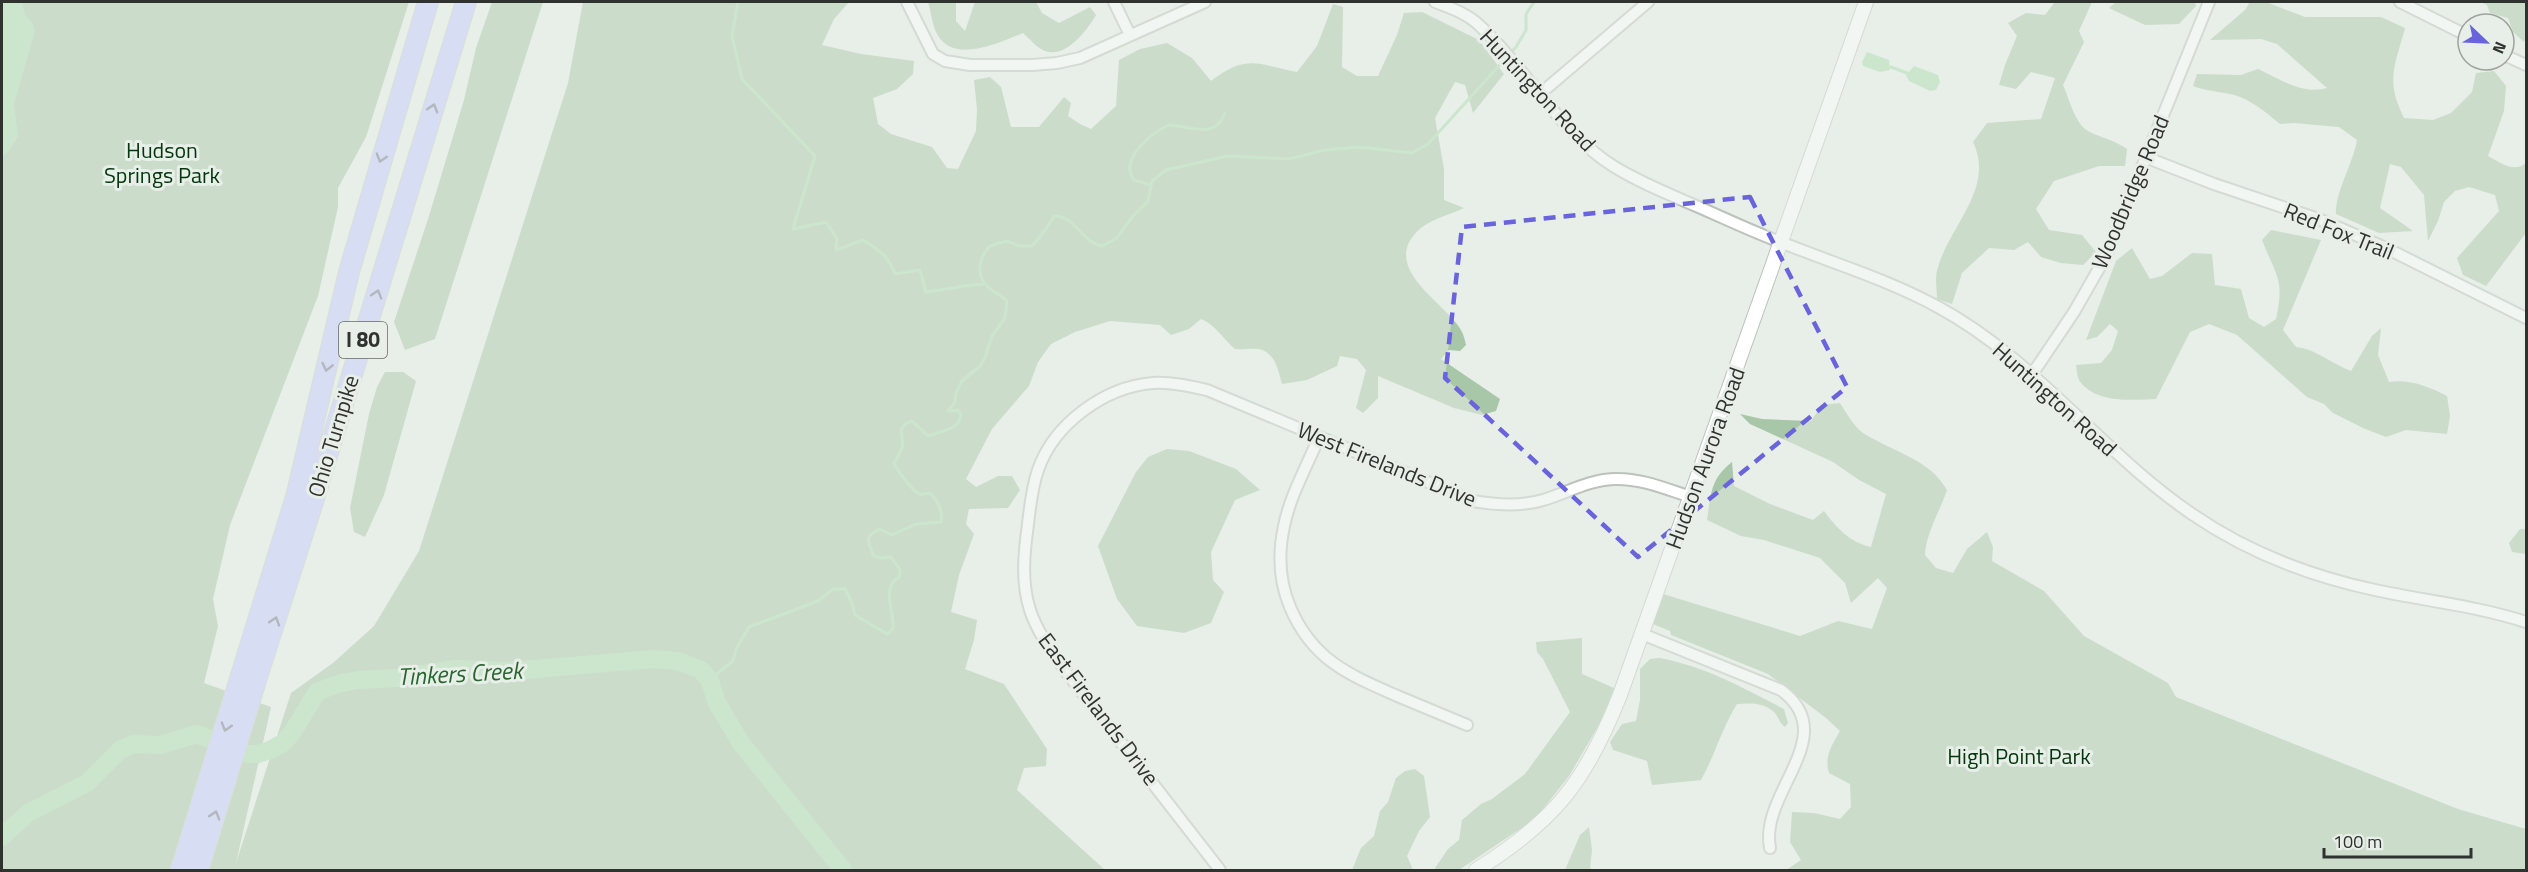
<svg xmlns="http://www.w3.org/2000/svg" width="2528" height="872" font-family="'Titillium Web',sans-serif">
	<style>
		.green { fill: #a8c6a8 }
		.water { fill: #abdbad }
		.lines { fill: none; stroke-linecap: round; stroke-linejoin: round }
		.stream { stroke: #abdbad; stroke-width: 3 }
		.river { stroke: #abdbad; stroke-width: 18 }
		.minor-casing { stroke: #bcc2bc; stroke-width: 14 }
		.tertiary-casing { stroke: #bcc2bc; stroke-width: 16 }
		.motorway-casing { stroke: #c9cac9; stroke-width: 22 }
		.minor { stroke: #fff; stroke-width: 10 }
		.tertiary { stroke: #fff; stroke-width: 14 }
		.motorway { stroke: #c4c8fe; stroke-width: 20 }
		.oneway { stroke: #73768d }
		.marked { fill: none; stroke: #6963dc; stroke-width: 4.5; stroke-dasharray: 12 8; stroke-linejoin: round }
		.labels { text-anchor: middle; stroke-width: 6; stroke-linejoin: round; paint-order: stroke }
		.shield { fill: #e8eee8; stroke: #676a67; stroke-width: 1.5 }
		.shield-label { font-size: 21px; font-weight: bold; fill: #303230 }
		.street-label { font-size: 22px; fill: #303230; stroke: #e8eee8 }
		.park-label { font-size: 22px; fill: #03370c; stroke: #e8eee8 }
		.water-label { font-size: 24px; font-style: italic; fill: #27672e; stroke: #e8eee8 }
	</style>
	<rect width="100%" height="100%" fill="#e8eee8"/>
	<!-- green -->
	<path class="green" d="M2 2H409L366 137 338 188V207L318 296 230 525 213 599 218 626 204 683 271 707 236 863 291 693 333 663 374 626 419 551 568 83 583 2H849L834 19 822 45 861 54 914 61 913 74 897 89 873 98 878 124 891 134 932 147 947 168 958 169 976 131 977 109 974 80 990 77 1001 87 1011 127H1039L1064 97 1071 103 1068 116 1080 124 1091 129 1116 106 1119 60 1140 49 1167 43 1192 58 1211 81C1247 54 1256 64 1297 72L1317 46 1333 4 1343 7 1342 67 1357 76H1378L1397 35 1404 13 1422 12 1479 40 1504 74 1473 113 1465 85 1455 82 1435 118 1444 169V200L1464 208C1451 214 1433 219 1422 227 1374 267 1448 303 1462 332 1464 336 1465 341 1466 345L1460 351 1449 350 1441 359 1500 399 1496 411 1482 415 1454 408 1378 376V398L1363 413 1356 408 1366 370 1357 359 1340 356 1337 366 1307 380 1282 384C1278 371 1276 353 1259 349 1252 348 1243 350 1235 349 1222 338 1216 325 1201 319L1189 329 1171 335 1160 325 1110 321 1075 332 1051 344 1038 362 1029 386 992 429 966 479 976 487 998 476H1012L1020 490 1008 508 969 509 966 524 974 534 959 575 951 612 977 620 974 640 965 669 1004 684 1047 749 1046 766 1024 768 1017 790 1105 870H2Z
		M492 2H543L435 339 405 350 394 322 429 216 464 100 476 48Z
		M928 2H956V21L965 31 975 2H1036L1042 13 1059 23 1090 7 1096 15C1088 29 1066 59 1045 51 1038 49 1029 38 1023 33 1001 42 953 65 937 34 932 25 931 11 928 2Z
		M2055 2H2092L2079 31 2084 42 2063 85C2069 98 2075 124 2088 131 2101 138 2115 140 2127 149L2125 166H2099L2054 181 2036 209 2049 230 2082 235 2096 252 2083 265 2061 263 2041 257 2028 242 2014 250 1989 248 1962 273 1952 304 1937 299C1937 290 1935 279 1937 271 1947 228 1996 189 1973 142L1987 123 2041 119 2055 78 2031 72 2016 89 1999 85 2005 65 2017 36 2008 23 2026 13 2045 15Z
		M2116 2H2195L2196 6 2179 24 2145 25 2109 8Z
		M2250 2H2266L2305 17H2381L2405 28C2395 66 2385 80 2404 118L2433 120 2451 113 2472 92 2476 73 2494 71 2506 86 2504 111 2488 156C2501 163 2514 173 2526 163V233L2486 286 2463 275 2457 258 2499 211 2495 195 2469 187 2455 191 2444 202 2438 221 2428 241 2424 195 2401 167 2390 164 2380 208 2413 231 2379 233 2336 214C2335 192 2353 164 2357 140L2339 127 2294 123 2280 124C2267 113 2248 97 2230 94 2216 91 2207 91 2193 86L2197 74 2241 75 2258 69C2279 79 2303 95 2327 88L2277 44 2261 39 2210 40 2245 10Z
		M2481 2H2526V36L2524 42 2513 32 2508 18 2490 13 2487 5Z
		M2271 230 2321 240 2283 330 2296 347C2316 349 2332 364 2351 371L2372 336 2381 328 2378 355 2389 382C2410 379 2429 387 2447 396L2450 416 2447 434 2406 430 2386 437 2363 428 2333 413 2324 404 2307 397 2237 335 2209 324 2190 332 2156 399C2132 400 2095 404 2079 380 2077 376 2077 369 2076 365L2101 363 2112 350 2118 331 2110 324 2097 337 2086 340 2116 261 2132 248 2150 279 2162 276 2192 253 2212 254 2215 285 2241 289 2249 318 2264 327 2276 319C2285 279 2276 276 2262 240Z
		M385 372H403L416 381 384 495 365 537 354 532 350 508 369 414 377 387Z
		M1840 403C1846 412 1854 427 1863 433 1891 451 1930 459 1947 490 1940 511 1926 533 1925 555L1936 568 1953 573 1967 549 1987 532 1993 547 1992 561 2044 591 2084 636 2168 683 2176 697 2458 809 2526 829V870H1786L1801 860 1790 842 1792 812 1814 813 1840 819 1851 807 1850 784 1829 773C1824 756 1832 745 1840 731L1826 718 1768 674 1671 635 1670 631 1653 624 1663 594 1800 636 1838 621 1872 629 1887 588 1878 578 1851 603 1845 583 1820 558 1764 540 1741 536 1707 520C1711 495 1710 479 1732 462L1734 486 1770 504 1813 520 1824 511C1837 528 1849 542 1871 547L1886 494 1859 480 1833 462 1750 424 1740 414 1762 419 1811 421 1822 405Z
		M1167 449 1189 451 1236 469 1260 490 1235 500 1211 552 1213 580 1224 592 1211 623 1184 633 1137 626 1117 599 1098 546 1136 472 1148 457Z
		M2520 529H2526V554L2512 552 2509 543Z
		M1582 638V674L1614 688 1604 716 1569 776 1535 819 1459 870H1436L1435 868 1448 849 1459 840 1462 820 1481 804 1492 799 1525 774 1570 712 1543 659 1537 652 1536 642Z
		M1659 658C1705 666 1743 688 1784 709L1788 723 1785 727C1779 723 1779 717 1774 712 1763 702 1750 703 1737 704 1722 728 1715 755 1701 780L1652 785 1647 761 1613 750 1610 742 1622 724 1636 721 1640 700V669L1650 659Z
		M1415 769 1424 776 1430 817 1419 831 1407 856 1413 870H1352L1361 848 1374 836 1380 811 1388 802 1396 778 1405 771Z
		M1589 827 1592 850 1590 868 1594 870H1565L1580 835Z"/>
	<!-- water -->
	<path class="water" d="M2 2H22L25 15 32 22 35 31 14 104 18 136 9 151 2 158Z
		M1867 52 1889 60 1890 70 1880 72 1863 66 1862 62Z
		M1914 66 1938 75 1940 82 1936 90 1930 91 1909 81 1906 75Z"/>
	<g class="lines">
		<!-- stream -->
		<path class="stream" d="M738 2 732 36 742 79 815 156 793 229 826 222 837 239 836 250 863 240C878 249 889 257 895 274L920 270 926 292C946 290 964 285 984 284
			M1891 67 1907 73
			M1150 185 1134 180C1118 159 1152 133 1169 125 1191 126 1215 140 1225 113
			M713 677 733 661 737 647 749 627 818 601 833 589H845L852 603 855 615 887 634 893 629C895 612 880 589 899 577L900 570 891 557 880 558 873 555 868 540 870 535 879 529 892 535 916 524 941 522C943 512 938 499 929 493 926 494 922 495 919 494 913 491 896 469 894 463 903 448 904 448 901 430L905 424 912 421 928 436C941 431 960 430 961 414L958 410 948 411 955 402 956 393 962 381 980 366 985 358 992 336 1005 318 1007 301C1001 295 993 292 987 286 975 275 980 256 990 246L1006 241 1020 246H1032C1040 237 1049 226 1054 216 1074 215 1083 243 1102 246L1117 238 1132 217 1148 201 1152 181 1166 170 1228 156 1289 159 1325 150 1360 147 1412 153 1428 144 1516 47 1526 30V14L1534 2"/>
		<!-- river -->
		<path class="river" d="M2 837 28 813 87 783 120 750 133 744 160 745 197 734 248 754H258L270 750 283 743 292 733 317 692 337 684 358 680 398 678 455 669 512 671 654 659 678 661 701 670 710 681 717 703 741 743 843 870"/>
		<!-- minor casing -->
		<g class="minor-casing">
			<path id="minor" d="M907 2 933 54 945 61 970 65H1032L1057 63 1080 58 1205 2
				M1114 2 1130 35
				M1435 2C1451 8 1468 14 1480 26 1526 68 1560 133 1613 166 1639 182 1666 193 1694 205 1724 218 1753 232 1783 243 1835 264 1889 280 1938 307 2036 360 2101 452 2192 514 2247 552 2310 576 2375 590 2426 601 2477 606 2526 622
				M2400 2 2468 36
				M2504 55 2526 65
				M1541 93 1648 2
				M2145 157 2214 184 2321 220 2388 249 2526 318
				M2033 373 2074 312 2106 256 2209 2
				M1319 437C1307 466 1290 496 1284 526 1278 554 1279 581 1290 607 1312 659 1347 674 1395 695 1419 705 1443 715 1467 725
				M1642 634 1781 690C1843 736 1759 792 1770 848
				M1220 870 1067 673C1053 653 1038 634 1030 610 1021 582 1024 553 1028 524 1030 506 1032 487 1038 470 1054 424 1104 387 1153 383 1172 382 1189 386 1207 390L1473 501C1496 505 1520 507 1543 500 1567 493 1588 480 1614 479 1641 478 1666 489 1691 497"/>
		</g>
		<!-- tertiary casing -->
		<g class="tertiary-casing">
			<path id="tertiary" d="M1476 870C1555 821 1586 781 1620 695L1866 2"/>
		</g>
		<!-- motorway casing -->
		<g class="motorway-casing">
			<path id="motorway" d="M181 870 296 497 349 272 428 2
				M198 870 257 677 313 502 466 2"/>
		</g>
		<!-- minor -->
		<use href="#minor" class="minor"/>
		<!-- tertiary -->
		<use href="#tertiary" class="tertiary"/>
		<!-- motorway -->
		<use href="#motorway" class="motorway"/>
	</g>
	<!-- one-way arrows -->
	<defs><path id="oneway-chevron" d="M-2-3.5L2.5 0L-2 3.5" fill="none" stroke-width="1.6" stroke-linecap="round" stroke-linejoin="round" transform="scale(1.5)"/></defs>
	<g class="oneway">
		<use href="#oneway-chevron" transform="translate(433 108) rotate(-73)"/>
		<use href="#oneway-chevron" transform="translate(381 158) rotate(107)"/>
		<use href="#oneway-chevron" transform="translate(377 294) rotate(-73)"/>
		<use href="#oneway-chevron" transform="translate(327 367) rotate(103)"/>
		<use href="#oneway-chevron" transform="translate(275 621) rotate(-72)"/>
		<use href="#oneway-chevron" transform="translate(226 727) rotate(107)"/>
		<use href="#oneway-chevron" transform="translate(215 815) rotate(-73)"/>
	</g>
	<!-- marked area -->
	<path d="M0 0H2528V872H0ZM1750 197 1847 387 1638 557 1445 378 1462 227Z" fill="#e8eee8" fill-opacity=".55" fill-rule="evenodd"/>
	<path class="marked" d="M1750 197 1847 387 1638 557 1445 378 1462 227Z"/>
	<g class="labels">
		<!-- shield labels -->
		<rect class="shield" x="339" y="322" width="48" height="36" rx="4.5"/>
		<g class="shield-label">
			<text x="363" y="347">I 80</text>
		</g>
		<!-- street labels -->
		<g class="street-label">
			<text transform="translate(1538 90) rotate(47)" y="8">Huntington Road</text>
			<text transform="translate(2130 192) rotate(-67)" y="8">Woodbridge Road</text>
			<text transform="translate(2339 231) rotate(22)" y="8">Red Fox Trail</text>
			<text transform="translate(2055 399) rotate(42)" y="8">Huntington Road</text>
			<text transform="translate(333 436) rotate(-73)" y="8">Ohio Turnpike</text>
			<text transform="translate(1705 458) rotate(-70)" y="8">Hudson Aurora Road</text>
			<text transform="translate(1387 464) rotate(22)" y="8">West Firelands Drive</text>
			<text transform="translate(1099 709) rotate(53)" y="8">East Firelands Drive</text>
		</g>
		<!-- park labels -->
		<g class="park-label">
			<text x="162" y="158">Hudson<tspan x="162" dy="25">Springs Park</tspan></text>
			<text x="2019" y="764">High Point Park</text>
		</g>
		<!-- water labels -->
		<g class="water-label">
			<text transform="translate(460 674) rotate(-3)" y="8">Tinkers Creek</text>
		</g>
	</g>
	<!-- border -->
	<rect width="2528" height="872" fill="none" stroke="#303230" stroke-width="6"/>
	<!-- north arrow -->
	<g transform="translate(2486 42) rotate(113)"><circle r="28" fill="#e8eee8" stroke="#9ea39e" stroke-width="1.5"/>
	<path d="M0-4.5L10 22L0 15L-10 22Z" fill="#6963dc"/>
	<text y="-9" font-size="16" font-weight="bold" text-anchor="middle" fill="#303230">N</text>
	</g>
	<!-- scale -->
	<path d="M2324 848v9h147v-9" fill="none" stroke="#303230" stroke-width="3"/>
	<text x="2333" y="848" font-size="18" fill="#303230" stroke="#e8eee8" stroke-width="4.5" paint-order="stroke">100 m</text>
</svg>
